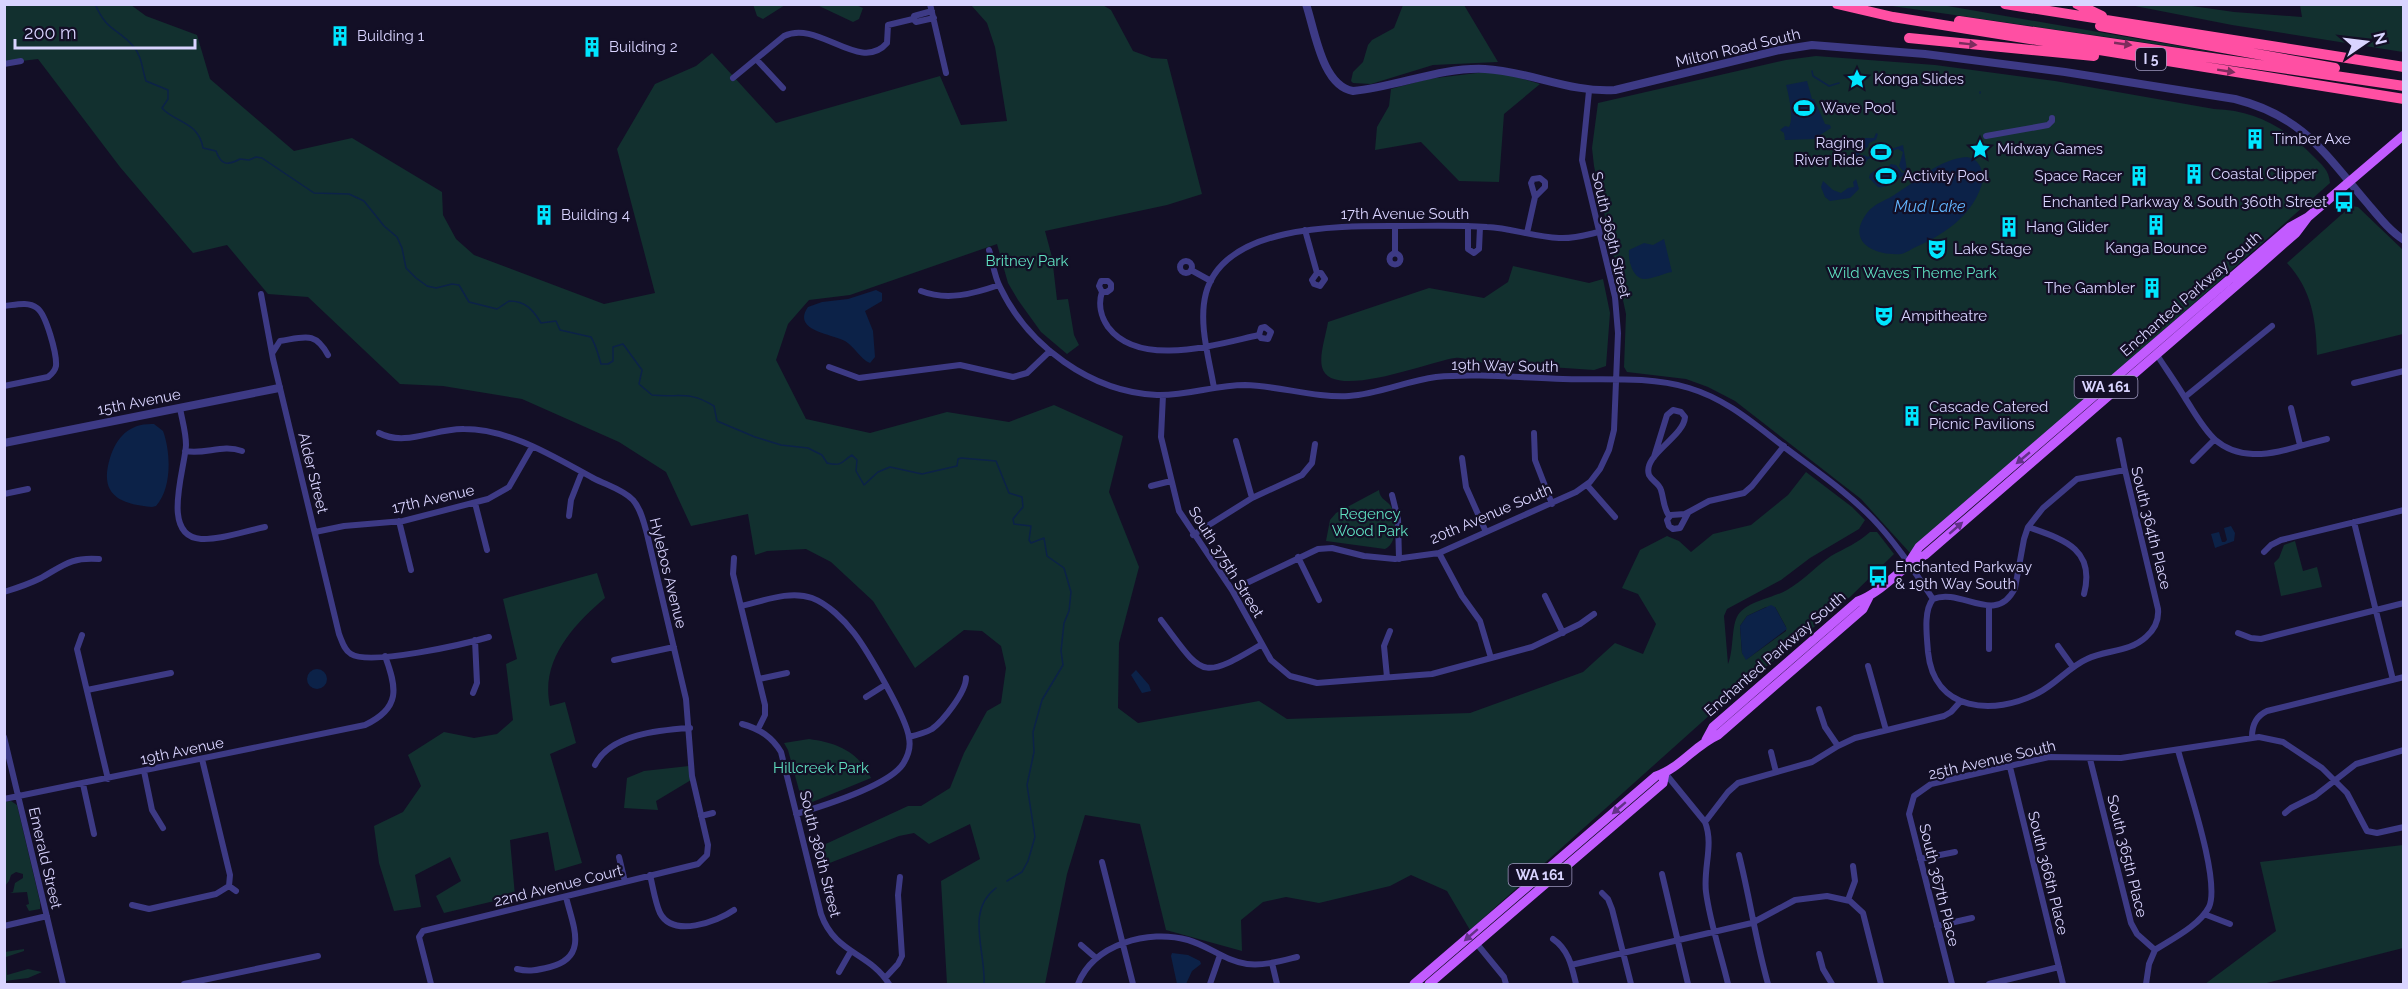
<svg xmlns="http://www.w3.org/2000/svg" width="2408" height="989" viewBox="0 0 2408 989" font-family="Raleway,sans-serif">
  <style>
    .green { fill: #12302f; fill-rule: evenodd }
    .water { fill: #0c2248 }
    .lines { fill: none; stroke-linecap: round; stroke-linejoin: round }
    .stream { stroke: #0c2248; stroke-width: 1.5 }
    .minor { stroke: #3d3a85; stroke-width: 6 }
    .tertiary { stroke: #3d3a85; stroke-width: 8 }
    .primary { stroke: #c25bff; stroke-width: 9 }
    .motorway { stroke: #ff4fa3; stroke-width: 10 }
    .oneway { fill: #7d2c5e }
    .oneway2 { fill: #623188 }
    .labels { text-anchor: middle; stroke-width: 4.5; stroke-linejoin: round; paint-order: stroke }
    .shield { fill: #130f26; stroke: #9e99be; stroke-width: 1.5 }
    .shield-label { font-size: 14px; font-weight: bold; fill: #d9d4ff }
    .poi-label { font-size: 15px; fill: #d9d4ff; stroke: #130f26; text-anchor: start }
    .street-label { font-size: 15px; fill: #d9d4ff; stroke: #130f26 }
    .park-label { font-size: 15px; fill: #5fe0c0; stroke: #130f26 }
    .water-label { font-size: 16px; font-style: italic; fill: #62b6ff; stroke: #130f26 }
  </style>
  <rect width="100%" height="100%" fill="#130f26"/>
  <path class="green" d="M753,4L785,5L763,19L757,16Z
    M1101,4L1111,10L1133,51L1152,58L1167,59L1202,194L1167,205L1045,231L1052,257L1057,300L1068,299L1074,335L1079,345L1067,354L1041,332L1018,300L1008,283L997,244L850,295L809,300L788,324L776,360L806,419L870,433L947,412L1009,422L1054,405L1123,436L1109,492L1139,567L1119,643L1118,708L1138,723L1259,701L1287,719L1470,713L1583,672L1615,643L1643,654L1656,624L1638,594L1622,588L1640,550L1667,536L1679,541L1691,552L1713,534L1751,525L1788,495L1806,472L1852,507L1865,520L1859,529L1810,558L1781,580L1727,609L1724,616L1728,664C1734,650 1731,626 1738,615C1748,601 1773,598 1787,590C1803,581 1816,566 1831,556C1845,548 1858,543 1870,532H1877L1894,554L1850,597L1731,696L1470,930L1447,891L1411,875L1390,886L1319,903L1286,897L1263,902L1241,920L1242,951L1166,930L1140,824L1085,815L1067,874L1045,984H947L941,881L980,859L970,824L929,844L914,833L899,836L822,866L817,848L908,806H921L950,788L964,753L987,711L1001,703L1006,668L1001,646L982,631L964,630L915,668L873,601L831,562L806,549L767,551L755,555L748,514L691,526L666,472L619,442L522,399L443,386L400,384L308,297L268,294L227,245L193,253L120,167L38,59L5,63L4,5H131L146,16L197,35L210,79L294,151L352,138L442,192L443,215L456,239L474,255L604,304L655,293L617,149L655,84L696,66L712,53L776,123L940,76L961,125L1007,121L995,47L987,23L971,5ZM1766,607H1775L1786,627V631L1747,659L1742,653L1740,626L1747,616Z
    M817,5H856L863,8L859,19L853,22Z
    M1403,5H1464L1498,62L1433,65L1371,84L1353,83L1351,81L1353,72L1363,62L1368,45L1372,40L1394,28Z
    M1885,5H1942L2225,54Z
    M2328,5H2403V52L2232,25L2130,5H2185L2234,12L2302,17L2300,5Z
    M1816,56L1935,65L2055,81L2214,109C2254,110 2285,127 2313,156C2322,165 2329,170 2330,183L1911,554L1861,499L1735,401L1708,387L1686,379L1627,372L1624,367L1626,314L1594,166L1592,148L1598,103L1786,60Z
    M1485,72L1506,74L1540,84L1504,114L1499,182L1459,181L1421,142L1375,150L1377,127L1389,106L1391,89L1428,79Z
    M2351,206L2358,207L2403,250V334L2317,355C2316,320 2312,290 2287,263Z
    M1513,266L1589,283L1603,279L1610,313L1606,366L1594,370L1477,362C1470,360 1462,357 1455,358C1431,361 1330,402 1322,367C1319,355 1326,335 1328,322L1429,288L1484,298L1508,282Z
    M1379,490C1380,499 1385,499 1390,505C1398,516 1398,543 1385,549L1326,541L1330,520L1336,513Z
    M2295,541L2303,571L2317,567L2322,587L2281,596L2274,563L2279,558L2284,545Z
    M597,573L605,598C573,625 540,661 550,706L565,702L576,743L550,754L582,863L555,871L548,832L510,840L515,896L444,913L436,896L461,881L450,857L415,875L421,907L394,911L379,863L374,826L403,812L421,786L408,755L444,732L474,738L497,734L513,720L506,664L517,659L503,599Z
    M809,739C837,743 858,751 871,778L810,803L802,801L788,750L784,743Z
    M689,766L691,780L656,801L658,810L624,808L627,778L644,771Z
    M11,801L17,805L40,902V909L29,911L26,905L29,904L27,892L10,893L13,892L15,883L23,878V874L16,872L11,875L9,881L5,886V802Z
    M2403,845V948L2263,984H2205L2276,931L2260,862Z
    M24,949V951L6,957L7,975L28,969L42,972L28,978L5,981V952Z"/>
  <path class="water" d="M1807,81L1812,99H1814L1825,124L1830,125L1831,128L1814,139L1785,140L1784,133L1780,130L1785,126L1789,127C1794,118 1789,96 1786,85Z
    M1876,133L1878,134L1876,140L1869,143L1868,147L1859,152L1860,158L1864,155L1868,157L1875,151L1878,153L1884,147L1891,149L1903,145L1907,170L1903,171L1899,166L1903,152L1898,149L1868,159L1865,163L1854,160L1852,155L1863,146L1865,138H1874Z
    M1966,157C1978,158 1983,168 1983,180C1975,213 1947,233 1918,246C1912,248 1907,253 1901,254C1875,256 1845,242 1867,213C1874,203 1888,200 1897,193C1920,179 1938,160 1966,157Z
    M1891,164L1896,165L1902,173L1906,172L1907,174C1897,177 1889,189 1878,187L1869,178L1870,174L1880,167L1885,169Z
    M1856,179L1859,189L1850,198L1830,201L1825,197L1821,187L1823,181L1833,190L1841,193L1848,188L1854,187L1853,182Z
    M1664,239L1672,272C1664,273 1651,280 1643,279C1632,277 1628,259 1629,250L1644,243L1653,245Z
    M876,290L882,293V301L865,311L873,331L875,357L870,363C860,359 855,347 845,341C833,334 791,331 808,307L822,302L848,299Z
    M154,424L163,431C171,452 172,489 156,506L152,507C118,504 99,494 110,458C117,436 130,423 154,424Z
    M2231,526L2235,533L2234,541L2215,548L2211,534L2219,532L2222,542H2225L2227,540L2224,528Z
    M1771,605L1775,607L1787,629L1746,660L1742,653L1740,626L1747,616Z
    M307 679a10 10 0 1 1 20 0a10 10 0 1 1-20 0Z
    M1136,670L1149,685L1151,691L1142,693L1131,675Z
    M1172,953L1188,955L1200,961L1201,964L1192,971L1186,984H1177L1171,956Z"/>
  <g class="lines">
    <path class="stream" d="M95,4C107,32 118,28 133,46C142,56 142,69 146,81L168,90V99L162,108L165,111C181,124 199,124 203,148L216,151C221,165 227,166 240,159L249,160L256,157L262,158L314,193L349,194L364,201L384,226L397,237L402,248L406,268L416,278L427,286L436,288L452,284L459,285L469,302L497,309L509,301C526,301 533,310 541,323L556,321L560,330L591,337C596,345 598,354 601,364H608L613,361V347L623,344L642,370L639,384L652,395C679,398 688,390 714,406L717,421L755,437L781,445L808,448L822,455L827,463C843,467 842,461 852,455L857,460L856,471L864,485L878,472L890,467L922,474L957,466L958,459L961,458L996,461L1009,493L1022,497L1023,507L1013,519L1014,524L1031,526L1029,540L1031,543L1044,538L1047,556L1064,568L1071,592L1069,611L1064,623L1061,651L1063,665L1042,700L1033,732L1034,752L1027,785L1035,837L1028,861L1022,872L1007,881
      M1812,71L1813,76L1829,86L1839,83
      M1868,78V77
      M1980,92V93
      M984,984C986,951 965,911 996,888"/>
    <path class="minor" d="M930,4L946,73
      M913,19L916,22L934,18
      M756,59L783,88
      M4,64L21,61
      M733,78L784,36C818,19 860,74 887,43L888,25L913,19L914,16L932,11
      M1986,136L2048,125L2052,121V118
      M1468,226V249L1474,253L1479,249L1480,227
      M1305,230L1317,273H1321L1325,279L1320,286L1314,284L1312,280L1317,273
      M1527,233L1535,197L1545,187V182L1540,178L1533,179L1531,183L1535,197
      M989,250C993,262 994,276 1000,287C1028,346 1091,392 1157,395C1187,396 1215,385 1245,385C1280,386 1315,398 1349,396C1379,394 1406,381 1436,377C1477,373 1521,378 1563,379C1604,380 1649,376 1689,388C1726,399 1753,423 1783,446C1813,469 1846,491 1873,519C1896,543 1914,571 1933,599
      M1395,253V226
      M1389.5 259a5.5 5.5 0 1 1 11 0a5.5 5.5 0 1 1-11 0Z
      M1180 267a6 6 0 1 1 12 0a6 6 0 1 1-12 0Z
      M1191,270L1211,281
      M921,291C947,301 973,294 999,285
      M1102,292H1107L1111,289V284L1108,281H1101L1099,286L1102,292C1098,304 1101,317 1108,327C1140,369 1217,344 1259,335L1261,328L1265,327L1271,332L1268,339L1261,338L1259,335
      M261,294L273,359L339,634C342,641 344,650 351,654C370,666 465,644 489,637
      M4,306C15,305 28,301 37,308C46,314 57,354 56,366C55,371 52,374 48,377L4,386
      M273,352L280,341C305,337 315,331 328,355
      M2157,355C2166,369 2176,383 2185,398C2204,427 2214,452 2253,454C2277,455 2304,444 2327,439
      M829,367L859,378L960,365L1013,377L1027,373L1050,351
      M2354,383L2404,371
      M1214,388C1209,358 1198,323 1206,293C1225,223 1344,226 1400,226C1429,226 1458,225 1487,227C1511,228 1534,237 1559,238C1573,239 1586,235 1599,232
      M1163,395L1161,437L1179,511L1232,590L1271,660L1290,676L1317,683L1432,674L1532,647L1580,624L1594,614
      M2185,397L2272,326
      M180,408C182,420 186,432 186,445C185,469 160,536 201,539C221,540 245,531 265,527
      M2291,408L2300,445
      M379,433C405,447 436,428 464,429C510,429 554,457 593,478C606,485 622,489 633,500C641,509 644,523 647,534L686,699L692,776L708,845L707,855L698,864L423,931L419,937L431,984
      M1534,433L1535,460L1552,504
      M1236,441L1252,498
      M185,451C205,455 222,444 242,451
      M1654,457L1667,415L1673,410L1681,412L1685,417C1684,437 1642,455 1649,475C1652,481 1659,483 1661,490C1664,499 1663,507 1669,516
      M1462,458L1466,487L1486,532
      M2193,461L2214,440
      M1587,485L1615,517
      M1151,486L1171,481
      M4,494L28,489
      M1392,495L1398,519L1399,559
      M475,503L487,550
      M1688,513L1680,528L1673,529L1669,526L1667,520L1671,515L1685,514L1709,501L1744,493L1752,486L1784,446
      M569,516L571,500L582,472
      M399,521L411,570
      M2354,522L2393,680
      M2028,527C2062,539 2096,548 2084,594
      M315,532L344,526L403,521L488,499L509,487L532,447
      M1193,535L1252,498L1302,475L1312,463L1315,444
      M2264,552L2271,545L2281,540L2404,510
      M1439,553L1462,596L1480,621L1491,658
      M1298,557L1319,600
      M734,558L733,574L765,705V715L758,729
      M1232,590L1318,549L1332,548L1364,556L1395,559L1439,553L1576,492L1590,482L1600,469L1609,450L1614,430L1618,333L1615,297L1582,160L1589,91
      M4,592C17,588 29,584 41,578C64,565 71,557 99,559
      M1545,596L1563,633
      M1933,599C1923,611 1927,637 1928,652C1934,712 1994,716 2038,693C2056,684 2069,667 2087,659C2106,650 2130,652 2146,637C2154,630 2159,620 2158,609L2125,470L2119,440
      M1933,599C1961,587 1996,627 2015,588L2024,539L2028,527L2043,508L2077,479L2125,470
      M741,606C763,601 790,590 812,598C828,604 844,620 854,633C867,650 907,718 909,738C911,747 908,756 903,764C888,786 823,806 796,814
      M1989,607V649
      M1161,620C1203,675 1199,682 1262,644
      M2238,633L2251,638L2261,639L2404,603
      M82,635L77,649L108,779
      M2058,646L2073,667
      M614,660L674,647
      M1868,666L1886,730
      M1387,677L1384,646L1390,631
      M759,679L787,673
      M87,690L171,673
      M473,693L477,683L475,640
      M866,697L885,685
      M1819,709L1825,727L1838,746
      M742,724C760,729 772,737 781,752L821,914C835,954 869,952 889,984
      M4,737L63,984
      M909,737C917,735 925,733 932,729C943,721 966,692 966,678
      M2252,737C2252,725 2256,716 2267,711L2404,677
      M1771,752L1776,772
      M202,759L230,875L229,886L236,891
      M2090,759L2131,923L2137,934L2155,950L2149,964L2146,984
      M595,765C610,734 660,730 690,728
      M2010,767L2063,984
      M144,771L152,810L163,828
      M1665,773L1705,822C1714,845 1703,868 1706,892C1710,923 1721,954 1728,984
      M83,784L94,834
      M4,799L365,725C401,708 397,688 385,656
      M2285,813L2291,808L2315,796L2356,764L2404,750
      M701,816L713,813
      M1705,822L1728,792L1738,783L1812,762L1838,746L1855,738L1944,716L1951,712L1960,702
      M1739,855C1750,899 1756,942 1768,984
      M619,857L625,882
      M1920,859L1955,852
      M1102,862L1133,984
      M1662,874L1688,984
      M650,875C653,887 655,902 660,913C673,938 717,922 734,910
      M1602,893L1608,899L1612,909L1631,984
      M1848,900L1855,881L1853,866
      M132,905L149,909L216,894L229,886
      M2204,914L2230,924
      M4,926L47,916
      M1937,926L1972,918
      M1553,939C1569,950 1572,967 1576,984
      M1477,944L1504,977L1506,984
      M1081,945L1096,958
      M2155,950C2172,939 2199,926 2209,907C2221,881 2186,781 2178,750
      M1819,954L1823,969L1832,984
      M1272,963L1277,984
      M1571,965L1752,923L1795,900L1827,896L1850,901L1863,913L1881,984
      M517,969C529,972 538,970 550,967C589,957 573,926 566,897
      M839,972L851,951
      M885,978L898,964L902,956L898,895L900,877
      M184,984L318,956
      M1078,984C1094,944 1148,929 1188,940C1209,946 1225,961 1247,964C1264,966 1281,961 1297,957
      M1210,984L1220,955
      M1952,984L1909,814L1914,796L1931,784L2049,757L2121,758L2259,737L2283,742L2322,768L2347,793L2367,831L2377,833L2404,827
      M1989,984L2059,967"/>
    <path class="tertiary" d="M1306,4C1315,31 1322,86 1353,91C1398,87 1439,67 1485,69C1529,71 1570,93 1615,90L1780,50L1812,45L1925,54L2065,72L2235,99C2303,116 2325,154 2368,204C2379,217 2390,231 2404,240
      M4,443L279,388"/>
    <path class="primary" d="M1910,561L1919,547L2290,227L2308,217L2404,135
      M1706,740L1713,727L1858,601C1883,592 1900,567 1925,555L2254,270L2296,233L2308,217
      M1414,984L1656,776C1679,769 1695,745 1718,735L1863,609L1869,597
      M1429,984L1663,783L1665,773"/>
    <path class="motorway" d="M1837,4L1893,17L2404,99
      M2005,4L2404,67
      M2077,4L2102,16
      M1959,21L2404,86
      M2100,26L2335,68
      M1909,38L2094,56"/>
  </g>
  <defs><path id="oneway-solid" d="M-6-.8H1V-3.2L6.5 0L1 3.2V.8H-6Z" transform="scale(1.5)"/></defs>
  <g class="oneway">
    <use href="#oneway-solid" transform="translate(1968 44) rotate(6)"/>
    <use href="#oneway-solid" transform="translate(2123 44) rotate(8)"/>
    <use href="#oneway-solid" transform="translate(2226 71) rotate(9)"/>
  </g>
  <g class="oneway2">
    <use href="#oneway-solid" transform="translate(2023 458) rotate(140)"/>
    <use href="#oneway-solid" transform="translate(1956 528) rotate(-41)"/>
    <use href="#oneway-solid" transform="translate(1619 808) rotate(139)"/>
    <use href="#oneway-solid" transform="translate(1471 935) rotate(139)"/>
  </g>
  <defs>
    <g id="building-bare" transform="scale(1.62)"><path d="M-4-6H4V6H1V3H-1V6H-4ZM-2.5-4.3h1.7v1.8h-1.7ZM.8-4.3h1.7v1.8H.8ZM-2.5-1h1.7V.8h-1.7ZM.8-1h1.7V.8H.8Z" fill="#00e5ff" stroke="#130f26" stroke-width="2.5" paint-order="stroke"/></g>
    <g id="sight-bare" transform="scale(1.62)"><path d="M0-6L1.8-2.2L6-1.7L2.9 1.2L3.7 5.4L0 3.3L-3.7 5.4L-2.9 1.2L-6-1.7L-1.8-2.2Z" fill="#00e5ff" stroke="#130f26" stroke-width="2.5" paint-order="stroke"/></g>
    <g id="stadium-bare" transform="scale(1.62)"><path d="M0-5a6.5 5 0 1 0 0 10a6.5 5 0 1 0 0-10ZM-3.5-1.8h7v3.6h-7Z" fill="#00e5ff" stroke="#130f26" stroke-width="2.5" paint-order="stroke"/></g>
    <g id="bus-bare" transform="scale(1.62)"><path d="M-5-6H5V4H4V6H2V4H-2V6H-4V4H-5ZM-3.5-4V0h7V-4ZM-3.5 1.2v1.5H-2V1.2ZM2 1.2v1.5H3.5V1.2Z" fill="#00e5ff" stroke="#130f26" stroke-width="2.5" paint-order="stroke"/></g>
    <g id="theatre-bare" transform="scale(1.62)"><path d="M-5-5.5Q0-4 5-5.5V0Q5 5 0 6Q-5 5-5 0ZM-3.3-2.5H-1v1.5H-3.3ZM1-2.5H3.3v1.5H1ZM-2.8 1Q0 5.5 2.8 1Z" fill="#00e5ff" stroke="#130f26" stroke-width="2.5" paint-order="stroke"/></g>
  </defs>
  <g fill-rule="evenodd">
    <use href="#building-bare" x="340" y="36"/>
    <use href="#building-bare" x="592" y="47"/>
    <use href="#sight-bare" x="1857" y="79"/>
    <use href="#stadium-bare" x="1804" y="108"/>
    <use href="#building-bare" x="2255" y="139"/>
    <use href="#sight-bare" x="1980" y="149"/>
    <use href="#stadium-bare" x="1881" y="152"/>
    <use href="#building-bare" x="2194" y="174"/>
    <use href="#stadium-bare" x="1886" y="176"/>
    <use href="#building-bare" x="2139" y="176"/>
    <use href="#bus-bare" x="2344" y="202"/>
    <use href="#building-bare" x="544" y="215"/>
    <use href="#building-bare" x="2156" y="225"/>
    <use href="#building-bare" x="2009" y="227"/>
    <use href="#theatre-bare" x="1937" y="249"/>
    <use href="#building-bare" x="2152" y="288"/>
    <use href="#theatre-bare" x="1884" y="316"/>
    <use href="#building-bare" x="1912" y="416"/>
    <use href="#bus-bare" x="1878" y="576"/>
  </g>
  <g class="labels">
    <g class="shield">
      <rect x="2136" y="48" width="30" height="22" rx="4.5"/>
      <rect x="2074.5" y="376" width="63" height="22" rx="4.5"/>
      <rect x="1508.5" y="864" width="63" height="22" rx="4.5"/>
    </g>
    <g class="shield-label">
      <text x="2151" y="64">I 5</text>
      <text x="2106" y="392">WA 161</text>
      <text x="1540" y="880">WA 161</text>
    </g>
    <g class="poi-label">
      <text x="357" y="41">Building 1</text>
      <text x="609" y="52">Building 2</text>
      <text x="1874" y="84">Konga Slides</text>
      <text x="1821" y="113">Wave Pool</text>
      <text x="2272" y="144">Timber Axe</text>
      <text x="1864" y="148" text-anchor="end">Raging<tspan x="1864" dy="17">River Ride</tspan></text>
      <text x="1997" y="154">Midway Games</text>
      <text x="2211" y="179">Coastal Clipper</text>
      <text x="1903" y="181">Activity Pool</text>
      <text x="2122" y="181" text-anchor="end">Space Racer</text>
      <text x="2327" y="207" text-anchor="end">Enchanted Parkway &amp; South 360th Street</text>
      <text x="561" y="220">Building 4</text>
      <text x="2026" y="232">Hang Glider</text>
      <text x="2156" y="253" text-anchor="middle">Kanga Bounce</text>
      <text x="1954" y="254">Lake Stage</text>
      <text x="2135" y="293" text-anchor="end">The Gambler</text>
      <text x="1901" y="321">Ampitheatre</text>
      <text x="1929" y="412">Cascade Catered<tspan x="1929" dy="17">Picnic Pavilions</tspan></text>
      <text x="1895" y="572">Enchanted Parkway<tspan x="1895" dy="17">&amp; 19th Way South</tspan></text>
    </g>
    <g class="street-label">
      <text transform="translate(1738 48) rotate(-13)" y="5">Milton Road South</text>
      <text x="1405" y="219">17th Avenue South</text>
      <text transform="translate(1611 235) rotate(77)" y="5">South 369th Street</text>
      <text transform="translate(2191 294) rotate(-41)" y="5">Enchanted Parkway South</text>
      <text transform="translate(1505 366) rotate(1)" y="5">19th Way South</text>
      <text transform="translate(139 402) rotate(-11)" y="5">15th Avenue</text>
      <text transform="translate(313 473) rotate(76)" y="5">Alder Street</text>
      <text transform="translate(433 499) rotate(-13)" y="5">17th Avenue</text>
      <text transform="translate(1491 514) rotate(-23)" y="5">20th Avenue South</text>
      <text transform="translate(2151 528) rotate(76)" y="5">South 364th Place</text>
      <text transform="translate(1226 562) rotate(58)" y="5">South 375th Street</text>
      <text transform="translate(668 573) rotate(76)" y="5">Hylebos Avenue</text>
      <text transform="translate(1775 654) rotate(-41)" y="5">Enchanted Parkway South</text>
      <text transform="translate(182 751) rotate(-12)" y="5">19th Avenue</text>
      <text transform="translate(1992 760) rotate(-13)" y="5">25th Avenue South</text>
      <text transform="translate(820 854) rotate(76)" y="5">South 380th Street</text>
      <text transform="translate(2127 856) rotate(76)" y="5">South 365th Place</text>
      <text transform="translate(45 858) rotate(77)" y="5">Emerald Street</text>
      <text transform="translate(2048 873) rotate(76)" y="5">South 366th Place</text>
      <text transform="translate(1939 885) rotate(76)" y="5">South 367th Place</text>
      <text transform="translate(558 886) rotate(-14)" y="5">22nd Avenue Court</text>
    </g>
    <g class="park-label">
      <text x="1027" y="266">Britney Park</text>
      <text x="1912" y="278">Wild Waves Theme Park</text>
      <text x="1370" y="519">Regency<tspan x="1370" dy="17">Wood Park</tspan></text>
      <text x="821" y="773">Hillcreek Park</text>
    </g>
    <g class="water-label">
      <text x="1930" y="212">Mud Lake</text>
    </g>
  </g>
  <rect width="2408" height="989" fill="none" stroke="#d9d4ff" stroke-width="12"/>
  <g transform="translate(2366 42) rotate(76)" stroke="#130f26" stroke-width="4.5" paint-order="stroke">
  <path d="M0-4.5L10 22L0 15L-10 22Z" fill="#d9d4ff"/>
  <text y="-9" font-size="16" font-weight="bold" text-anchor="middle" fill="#d9d4ff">N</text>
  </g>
  <path d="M15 39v9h180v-9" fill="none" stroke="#d9d4ff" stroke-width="3"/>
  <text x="24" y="39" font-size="18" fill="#d9d4ff" stroke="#130f26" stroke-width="4.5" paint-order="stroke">200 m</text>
</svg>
